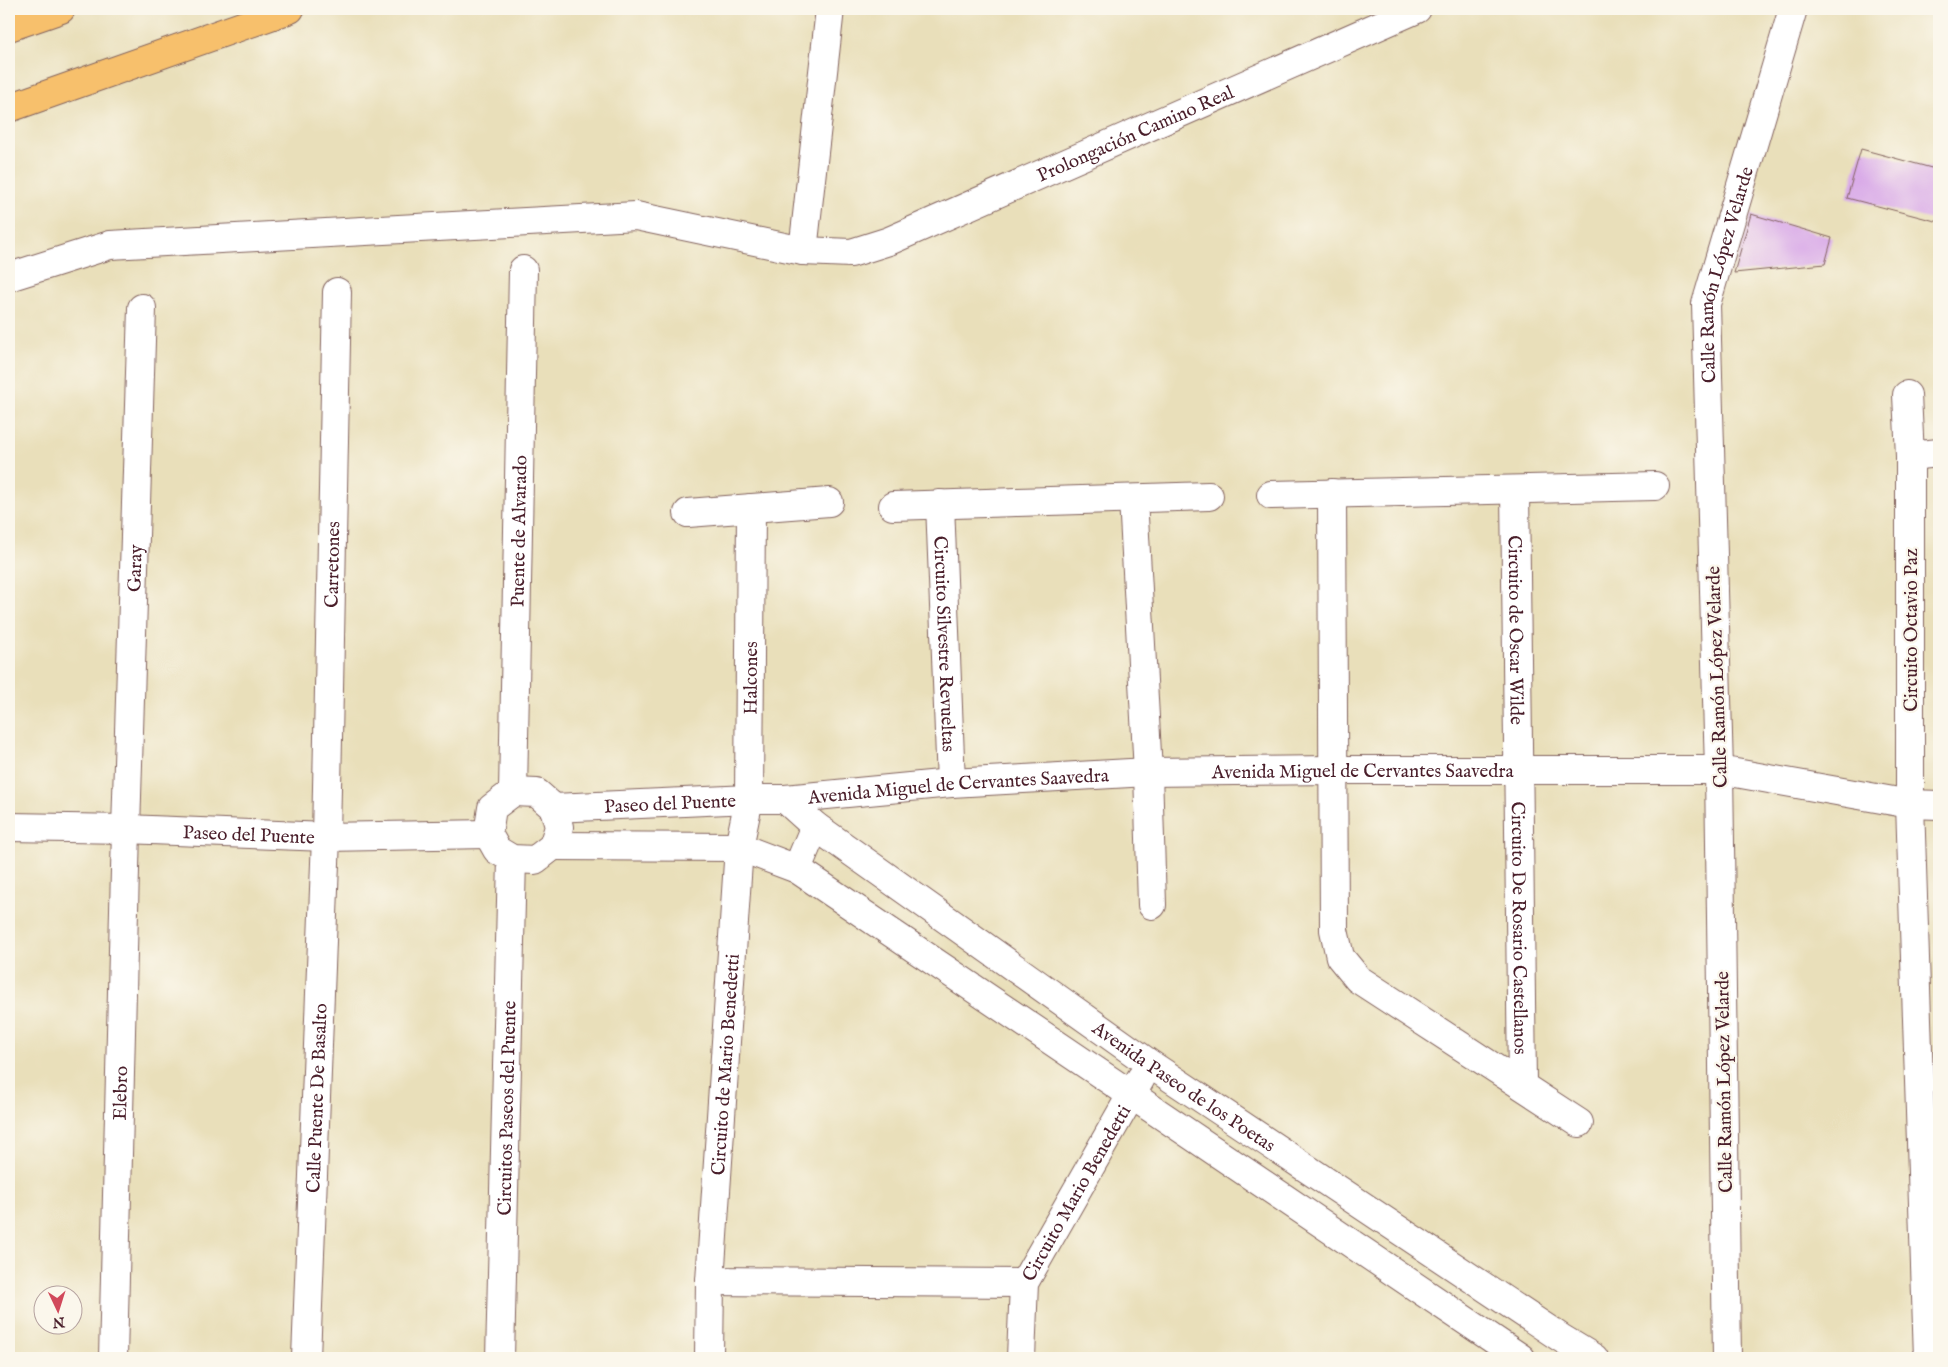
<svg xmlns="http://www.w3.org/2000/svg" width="1948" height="1367" viewBox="0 0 1948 1367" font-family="'IM FELL English',serif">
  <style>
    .building { fill: #d8a8e8 }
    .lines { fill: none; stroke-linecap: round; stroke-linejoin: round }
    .minor-casing { stroke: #82625d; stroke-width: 30 }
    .highway-casing { stroke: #82625d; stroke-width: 30 }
    .minor { stroke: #fff; stroke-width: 28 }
    .highway { stroke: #f7c06c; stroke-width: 28 }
    .labels { text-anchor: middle; stroke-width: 4.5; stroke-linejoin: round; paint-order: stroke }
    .street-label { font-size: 19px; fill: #4a1f2b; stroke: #fbf7ec }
  </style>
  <rect width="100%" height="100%" fill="#fbf7ec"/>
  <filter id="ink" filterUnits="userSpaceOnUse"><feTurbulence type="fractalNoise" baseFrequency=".02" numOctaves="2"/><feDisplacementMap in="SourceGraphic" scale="10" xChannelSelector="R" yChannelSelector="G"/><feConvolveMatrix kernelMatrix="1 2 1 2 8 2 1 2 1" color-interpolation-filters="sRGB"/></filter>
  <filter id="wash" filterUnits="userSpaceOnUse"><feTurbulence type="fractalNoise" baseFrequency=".0096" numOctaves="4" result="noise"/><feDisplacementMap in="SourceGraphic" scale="20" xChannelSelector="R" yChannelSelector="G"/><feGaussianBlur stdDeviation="1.12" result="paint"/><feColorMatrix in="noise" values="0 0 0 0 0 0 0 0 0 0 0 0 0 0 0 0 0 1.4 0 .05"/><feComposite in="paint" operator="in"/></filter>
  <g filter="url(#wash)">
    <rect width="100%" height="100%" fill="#e9dfba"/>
    <g id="blocks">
      <path class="building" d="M1861,149L1939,170V222L1847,198Z
        M1751,214L1832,238L1825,264L1734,273Z"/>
    </g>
  </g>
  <g filter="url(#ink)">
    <use href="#blocks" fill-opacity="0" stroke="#82625d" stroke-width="1"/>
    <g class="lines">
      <g class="minor-casing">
        <g id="minor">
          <path d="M803,251L830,9"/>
          <path id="s1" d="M9,277L110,245L636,216L803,251L851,253L889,241L1417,9"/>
          <path d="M1907,395L1910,456V804L1928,1358"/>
          <path d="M1910,456L1939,453"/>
          <path id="s2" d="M1515,490L1522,1084"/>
          <path d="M1332,493L1334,930L1340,957L1358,979L1579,1123"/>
          <path d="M1271,495L1655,486"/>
          <path d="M1133,499L1148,772L1152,905"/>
          <path id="s3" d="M940,504L951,783"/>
          <path d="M893,506L1209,496"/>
          <path d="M688,513L829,502"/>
          <path id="s4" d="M513,792L523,270"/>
          <path d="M513,792L537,793L554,808L559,827L553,846L535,860L512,859L497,850L488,834L492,808Z"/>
          <path id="s5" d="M785,799L815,826L1150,1064L1561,1338L1594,1358"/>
          <path id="s6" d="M554,808L749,799H785L951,783L1148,772L1333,770H1719L1910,804L1939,805"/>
          <path id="s7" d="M9,827L126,829L326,837L488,834"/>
          <path d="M553,846L739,847L797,869L1521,1358"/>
          <path d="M797,869L815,826"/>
          <path d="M710,1281L1024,1283"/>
          <path id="s8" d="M709,1355L710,1281L739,847L749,799L751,508"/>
          <path id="s9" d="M113,1358L126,829L142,308"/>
          <path id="s10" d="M306,1358L326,837L337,292"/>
          <path id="s11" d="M500,1358L512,859"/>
          <path id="s12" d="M1021,1358L1024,1283L1141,1078"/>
          <path id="s13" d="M1727,1358L1719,770L1706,304L1793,9"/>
        </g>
      </g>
      <g class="highway-casing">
        <path id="highway" d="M9,27L61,9
          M9,108L290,9"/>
      </g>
      <use href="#minor" class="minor"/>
      <use href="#highway" class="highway"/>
    </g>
  </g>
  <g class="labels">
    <g class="street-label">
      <text dy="7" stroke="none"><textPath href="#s1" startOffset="1160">Prolongación Camino Real</textPath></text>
      <text dy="7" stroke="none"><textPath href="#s13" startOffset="1086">Calle Ramón López Velarde</textPath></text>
      <text dy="7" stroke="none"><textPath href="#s4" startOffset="261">Puente de Alvarado</textPath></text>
      <text dy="7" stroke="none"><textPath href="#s10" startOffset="794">Carretones</textPath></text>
      <text dy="7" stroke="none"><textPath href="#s9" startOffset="790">Garay</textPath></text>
      <text dy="7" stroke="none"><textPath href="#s2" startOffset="140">Circuito de Oscar Wilde</textPath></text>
      <text transform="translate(1910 630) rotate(-90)" y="7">Circuito Octavio Paz</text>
      <text dy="7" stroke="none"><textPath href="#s3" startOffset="140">Circuito Silvestre Revueltas</textPath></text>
      <text transform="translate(1716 677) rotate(-92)" y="7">Calle Ramón López Velarde</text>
      <text dy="7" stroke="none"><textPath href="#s8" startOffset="679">Halcones</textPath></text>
      <text dy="7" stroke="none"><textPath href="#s6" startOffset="810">Avenida Miguel de Cervantes Saavedra</textPath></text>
      <text dy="7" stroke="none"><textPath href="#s6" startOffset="405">Avenida Miguel de Cervantes Saavedra</textPath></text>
      <text dy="7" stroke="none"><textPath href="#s6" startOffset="116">Paseo del Puente</textPath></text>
      <text dy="7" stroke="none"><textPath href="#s7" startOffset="240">Paseo del Puente</textPath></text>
      <text dy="7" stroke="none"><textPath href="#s2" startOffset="438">Circuito De Rosario Castellanos</textPath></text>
      <text dy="7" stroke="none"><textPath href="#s8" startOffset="291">Circuito de Mario Benedetti</textPath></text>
      <text transform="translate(1723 1082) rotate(-91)" y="7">Calle Ramón López Velarde</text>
      <text dy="7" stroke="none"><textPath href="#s5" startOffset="492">Avenida Paseo de los Poetas</textPath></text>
      <text dy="7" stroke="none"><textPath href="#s9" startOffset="265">Elebro</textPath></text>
      <text dy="7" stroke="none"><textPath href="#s10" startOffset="260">Calle Puente De Basalto</textPath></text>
      <text dy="7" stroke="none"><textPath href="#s11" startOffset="250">Circuitos Paseos del Puente</textPath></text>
      <text dy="7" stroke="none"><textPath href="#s12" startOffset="179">Circuito Mario Benedetti</textPath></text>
    </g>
  </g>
  <rect width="1948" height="1367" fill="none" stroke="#fbf7ec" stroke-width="30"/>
  <g transform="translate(58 1310) rotate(176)"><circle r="24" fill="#fbf7ec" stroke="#b4a19f"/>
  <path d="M0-4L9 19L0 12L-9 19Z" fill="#d1495b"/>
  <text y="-8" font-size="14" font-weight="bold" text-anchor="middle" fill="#4a1f2b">N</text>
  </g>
</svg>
